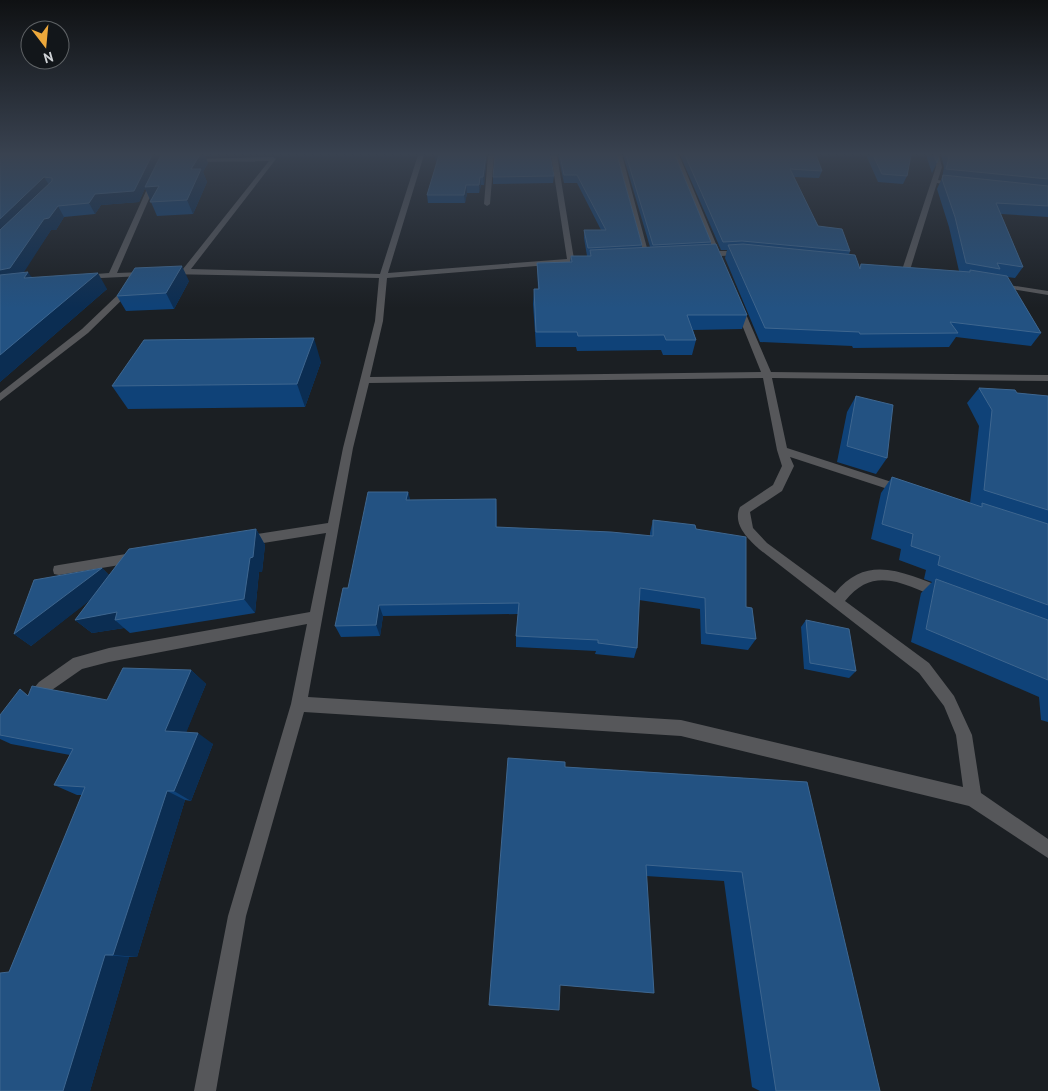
<svg xmlns="http://www.w3.org/2000/svg" width="1048" height="1091" viewBox="0 0 1048 1091" font-family="'PT Sans',sans-serif">
  <style>
    .lines { fill: none; stroke-linecap: round; stroke-linejoin: round }
    .minor { fill: #56575a; fill-rule: evenodd }
    .wall { fill: #0f4278 }
    .shaded-wall { fill: #0b2d52 }
    .building { fill: #235282; stroke: #3e668f }
  </style>
  <rect width="100%" height="100%" fill="#1b1f23"/>
  <g class="lines">
    <path class="minor" d="M165,155H171L162,169L117,273L143,272L147,274L143,276L80,279L79,277L83,275L109,273L156,169Z
      M418,155H424L388,273L567,259L551,155H557L574,259L586,258L590,260L586,262L387,278L383,321L370,377L761,372L734,305L738,302L742,305L771,372L1048,375V381L772,378L787,448L907,487L909,490L903,494L790,457L794,466L782,491L750,512L753,528L767,543L835,593C868,552 906,574 947,589L949,593L947,597L942,599C906,586 875,563 845,601L929,663L954,696L972,735L981,793L1048,839V858L969,806L681,736L304,712L246,916L216,1091H194L228,916L291,704L307,624L109,662L82,669L49,692L37,705L32,707L27,705L24,700L39,682L73,658L109,648L310,612L326,533L244,546L240,544L238,541L240,538L244,536L328,523L343,448L375,321L379,278L166,274V270L183,269L269,161L190,162L188,159L273,157L276,159L191,269L380,274ZM763,378L777,450L782,466L773,485L740,507C732,524 748,539 759,549L919,673L944,706L956,735L963,787L681,720L308,697L353,448L369,383Z
      M488,155H494L490,204L487,206L484,204Z
      M616,155H622L650,259L643,257Z
      M673,155H679L719,251H743L747,253L746,255L720,256L722,259L718,261L713,256H700V252H711Z
      M933,155H939L942,167L938,180L959,184L956,186L937,183L910,270L906,272L902,270L936,167Z
      M996,283L1048,291V295L999,287L995,285Z
      M127,286L134,288L88,333L0,401V393L82,329Z
      M138,552L142,553L144,557L142,561L138,562L59,575L54,574L53,570L54,566L59,565Z"/>
  </g>
  <path class="wall" d="M0,155H213L212,156H205L208,163L203,172L207,182L193,214L157,216L145,188L139,202L101,205L95,214L64,217L56,230H51L23,272L32,277L107,289L0,382Z
    M435,155H487L484,185H481L479,193H467L465,203H428L427,195L437,162H436Z
    M558,155H617L642,245V247H650L623,155H675L711,242V244L747,315L742,329L693,330L696,340L692,355H663L661,350L577,351L576,347H536L533,304L534,289H538L537,263L570,262L571,256H587L584,238V230H601L577,183H564Z
    M680,155H816L822,171L819,178L794,177L818,226L850,251L849,255L860,268L861,264L959,271L949,227L937,189L942,178L944,167L941,155H1048V217L1001,214L1023,267L1015,278L1007,277L1041,333L1031,346L956,337L949,347L853,348L852,346L760,342L725,258L727,250H721Z
    M866,155H911L907,176L903,184L878,182Z
    M926,155H938L937,163L932,173Z
    M554,176L553,183L493,184V177Z
    M189,281L174,309L126,311L117,296Z
    M321,362L305,407L128,409L112,386Z
    M979,388L1017,393L1048,396V722L1041,720L1039,697L911,642L921,593L932,582L924,579L926,570L899,560L901,549L871,539L881,493L892,477L970,503L979,426L967,403Z
    M856,396L887,458L876,474L837,462L847,412Z
    M408,492L410,500L497,511V527L650,536V533L653,520L696,529L746,607L756,639L748,650L701,644L700,609L639,600L637,648L634,658L595,654L596,651L516,647V636L518,614L383,616L380,636L341,637L335,626L348,588Z
    M256,529L265,545L262,572H259L255,613L130,633L124,628L92,633L75,620L91,599L31,646L14,634L102,568L109,575Z
    M806,620L856,671L849,678L804,669L801,627Z
    M191,670L206,684L186,732L213,744L191,801L185,800L137,957H129L90,1091H0L9,972L82,795H77L54,785L70,755L11,744L0,739V715L29,694L107,700Z
    M565,767L807,782L880,1091H760L752,1087L724,881L646,876L654,993L560,985Z"/>
  <path class="shaded-wall" d="M152,155H163L159,186L151,201L145,188L139,202L101,205L95,214L89,203L95,194L150,158Z
    M200,155H205L208,163L203,172L207,182L193,214L187,200L191,169Z
    M435,155H440V162H436Z
    M486,155H487L484,185L483,177Z
    M44,177L51,188L0,238V219Z
    M480,177L481,185L479,193V185Z
    M466,185L467,193L465,203L464,195Z
    M58,206L64,217L56,230H51L19,280L0,284V270L44,219Z
    M182,266L189,281L174,309L166,293Z
    M28,272L38,287L24,278Z
    M98,273L107,289L0,382V355Z
    M314,338L321,362L305,407L297,384Z
    M408,492L411,504L406,500Z
    M496,499L497,511V540L496,527Z
    M256,529L265,545L262,572H259L255,613L244,599L250,558Z
    M102,568L115,581L31,646L14,634Z
    M379,605L383,616L380,636L376,625Z
    M117,612L115,620L124,628L92,633L75,620Z
    M191,670L206,684L182,743L165,731Z
    M198,733L213,744L191,801L174,791Z
    M167,791L185,800L137,957L113,955Z
    M105,955L129,957L90,1091H63Z"/>
  <path class="building" d="M0,155H152L134,191L95,194L89,203L58,206L49,218L44,219L10,268L0,270V230L52,181V178L44,177L0,219Z
    M161,155H200L191,169H201L187,200L150,202L159,186L145,187Z
    M439,155H486L483,177H480L479,185H466L464,195H427Z
    M495,155H550L554,176L493,177Z
    M560,155H617L642,245L588,248L584,230H606L577,175H564Z
    M626,155H675L711,242L653,245Z
    M685,155H816L822,171L790,169L818,226L842,229L850,251L742,241L723,242Z
    M873,155H911L907,176L882,174Z
    M934,155H938L939,157L937,163Z
    M948,155H1048V179L946,169L949,157Z
    M943,175L1048,186V206L996,203L1023,267L997,263L1000,269L966,263L955,217L942,179Z
    M716,244L747,315H687L696,340H666L664,335L578,336L577,332H536L534,289H539L537,263L572,262L571,256H591L590,250Z
    M743,244L855,255L860,269L861,264L970,272V270L1007,276L1041,333L950,322L958,333L860,334L859,332L765,328L728,245Z
    M182,266L166,293L117,296L135,268Z
    M28,272L24,278L98,273L0,355V275Z
    M314,338L297,384L112,386L144,340Z
    M979,388L1015,390L1017,393L1048,396V510L984,490L992,410Z
    M856,396L893,405L887,458L847,446Z
    M892,477L982,507V503L1048,524V605L938,565L940,556L911,546L913,534L882,524Z
    M368,492H408L406,500L496,499V527L611,532L653,536V520L695,525L696,529L746,537V607L752,608L756,639L706,633L705,598L640,588L637,648L598,643V640L516,636L519,603L379,605L376,625L335,626L343,588H348Z
    M256,529L253,557L250,558L244,599L115,620L117,612L75,620L129,549Z
    M102,568L14,634L34,580Z
    M936,579L1048,620V680L926,629Z
    M806,620L849,629L856,671L810,663Z
    M123,668L191,670L165,731L198,733L174,791H167L113,955H105L63,1091H0V973L9,972L85,787L54,785L73,749L0,735V715L20,689L28,696L32,686L107,700Z
    M508,758L565,762V767L807,782L880,1091H776L742,872L646,865L654,993L560,985L559,1010L489,1005Z"/>
  <linearGradient id="sky" x2="0" y2="1"><stop stop-color="#0f1113"/><stop offset="0.5" stop-color="#394250"/><stop offset="1" stop-color="#394250" stop-opacity="0"/></linearGradient>
  <rect width="1048" height="308" fill="url(#sky)"/>
  <g transform="translate(45 45) rotate(164)"><circle r="24" fill="#12161a" stroke="#5e6265"/>
  <path d="M0-4L9 19L0 12L-9 19Z" fill="#eda83b"/>
  <text y="-8" font-size="14" font-weight="bold" text-anchor="middle" fill="#d0d3d6">N</text>
  </g>
</svg>
